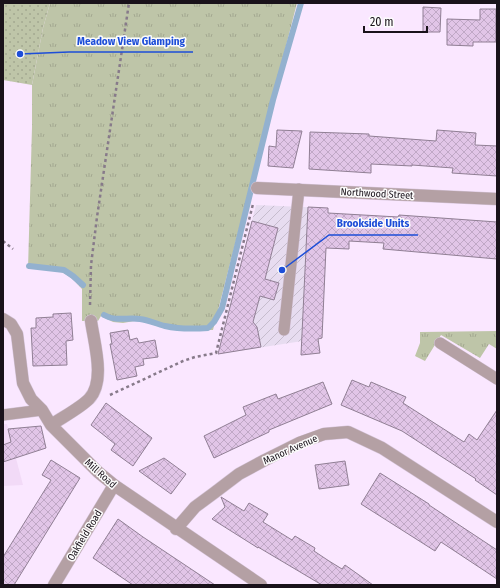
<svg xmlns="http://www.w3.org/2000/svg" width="500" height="588" viewBox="0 0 500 588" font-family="'Fira Sans Condensed',sans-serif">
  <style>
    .built { fill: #f2daf7 }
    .industrial { fill: url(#industrial-furrows) }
    .grass { fill: url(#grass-tufts) }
    .park { fill: url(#park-dots) }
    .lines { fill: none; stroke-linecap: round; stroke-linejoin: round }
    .stream { stroke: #93b1cf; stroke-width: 6 }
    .building { fill: url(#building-cross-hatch); stroke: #907f94 }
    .service-casing { stroke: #d6c5da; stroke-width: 12 }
    .minor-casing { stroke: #d6c5da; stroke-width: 13 }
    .path { stroke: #877a8a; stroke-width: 2.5; stroke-dasharray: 3 3; stroke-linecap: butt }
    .service { stroke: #b4a0a4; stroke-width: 11 }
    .minor { stroke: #b4a0a4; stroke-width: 12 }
    .labels { text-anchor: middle; stroke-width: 3; stroke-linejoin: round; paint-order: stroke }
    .street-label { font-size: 10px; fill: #19121a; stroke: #fcfcfc }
    .leader { fill: none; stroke: #1d4ed8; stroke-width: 1.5 }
    .callout-dot { fill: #1d4ed8; stroke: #fcfcfc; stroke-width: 1.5 }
    .callout-label { font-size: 11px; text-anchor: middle; font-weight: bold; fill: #1d4ed8; stroke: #fcfcfc; stroke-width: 3; stroke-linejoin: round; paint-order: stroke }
  </style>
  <defs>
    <pattern id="industrial-furrows" width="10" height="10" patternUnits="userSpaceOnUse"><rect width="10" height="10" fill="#e7dcf0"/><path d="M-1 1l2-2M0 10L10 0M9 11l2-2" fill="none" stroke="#c6bccd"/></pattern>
    <pattern id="grass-tufts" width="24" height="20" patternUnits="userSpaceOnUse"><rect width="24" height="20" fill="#bec5a8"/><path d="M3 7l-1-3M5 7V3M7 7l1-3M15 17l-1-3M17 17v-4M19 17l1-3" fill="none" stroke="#a3a890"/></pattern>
    <pattern id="park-dots" width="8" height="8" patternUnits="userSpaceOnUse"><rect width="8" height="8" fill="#bec5a8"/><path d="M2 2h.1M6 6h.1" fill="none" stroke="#a3a890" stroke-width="1.8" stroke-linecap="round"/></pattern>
    <pattern id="building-cross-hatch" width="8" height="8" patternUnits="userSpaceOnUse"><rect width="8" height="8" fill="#e1c5e7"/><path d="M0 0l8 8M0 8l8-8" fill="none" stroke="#c0a8c6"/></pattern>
  </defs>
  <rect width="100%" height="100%" fill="#fae7ff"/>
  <path class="built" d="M3,424H7L23,485L3,486Z"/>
  <path class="industrial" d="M256,205L328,208L322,338L218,354Z"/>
  <path class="grass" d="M50,3H297L213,330H195L165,327L140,320L123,323L113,322L101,316L98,321H82V289C63,267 56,270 28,269L32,127V85L43,28Z
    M497,331V349L489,344L480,358L441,335L425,361L415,356L420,343V332Z"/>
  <path class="park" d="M3,3H50L43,28L32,85L3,80Z"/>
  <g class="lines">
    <path class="stream" d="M29,266L64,270L73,276L83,285
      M104,315C116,322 127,317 140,319C149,320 156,324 165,326C178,329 194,329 208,328L214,322L222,308L273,100L301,3"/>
  </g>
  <path class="building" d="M423,7L441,8L440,32H423Z
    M480,9H496V42H473V46L447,45V19L480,20Z
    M277,130L302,131L293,168L268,166L269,146L276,147Z
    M437,130L476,133L475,145L497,146V176L452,173L453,168L412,165V166L371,164V173L309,169L310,132L369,134V136L436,141Z
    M308,207L328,208V213L398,217L399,215L497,222V259L383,249L384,243L349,241V249L326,248L322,338L318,339L320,353L301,355Z
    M252,221L278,228L265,279L279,283L274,300L260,296L253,322L257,327L261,347L218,354Z
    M71,313L73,340L66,341L67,365L33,366L31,328H36V318L53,317V314Z
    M128,330L130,340L137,338L139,343L155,340L158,357L143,359L144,365L135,367L137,376L117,380L110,344H112L110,333Z
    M352,380L369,387L371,382L406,397L403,403L464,442L469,434L477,440L497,410V495L475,480L476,479L402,431L341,405Z
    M323,382L332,404L269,430V432L214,458L204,436L246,415L243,407L276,394L278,399Z
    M106,403L152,438L133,466L111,450L115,444L91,425Z
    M41,426L46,448L3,462V445L11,442L8,429Z
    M164,458L186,474L171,494L139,471Z
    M51,460L80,478L14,585H3V557L51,480L42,475Z
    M345,461L349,485L319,489L315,465Z
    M380,473L429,504V505L497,550V579L441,542L435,551L361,504Z
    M221,497L244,511L249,503L268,514L263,522L292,540L295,536L315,548L314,551L329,561L342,569L345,565L373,585H322L258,547V548L212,519L225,507Z
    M118,519L143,537L215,585H133L93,558Z"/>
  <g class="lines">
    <g class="service-casing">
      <path id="service" d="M284,330L299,189
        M440,343L497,379
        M3,415L42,410"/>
    </g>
    <g class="minor-casing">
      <path id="minor" d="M257,188L497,199
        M3,319L11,324L17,334L23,383L31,399L42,410L51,425L98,472L114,485L261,585
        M51,425C63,417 80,408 89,399C106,381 94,343 91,321
        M176,529L195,507L214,493L239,474L265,460L299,443L324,434L348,432L382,448L497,522
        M54,585L114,485"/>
    </g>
    <path class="path" d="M3,241L13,249
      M90,305L91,265L97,217L129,3
      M110,395L183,361L195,357L216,353L253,204"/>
    <use href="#service" class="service"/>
    <use href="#minor" class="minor"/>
  </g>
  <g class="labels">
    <g class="street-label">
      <text transform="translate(377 193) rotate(3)" y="4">Northwood Street</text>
      <text transform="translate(290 449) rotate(-24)" y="4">Manor Avenue</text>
      <text transform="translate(101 473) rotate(42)" y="4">Mill Road</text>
      <text transform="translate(84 535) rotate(-59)" y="4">Oakfield Road</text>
    </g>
  </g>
  <path class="leader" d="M20 54L69 52H193M282 270L329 235H418"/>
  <g class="callout-dot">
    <circle cx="20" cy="54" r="4"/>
    <circle cx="282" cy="270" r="4"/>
  </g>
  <g class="callout-label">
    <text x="131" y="45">Meadow View Glamping</text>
    <text x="373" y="227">Brookside Units</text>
  </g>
  <rect width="500" height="588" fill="none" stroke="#19121a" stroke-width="8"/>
  <path d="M364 26v6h63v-6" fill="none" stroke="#19121a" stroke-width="2"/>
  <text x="370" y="26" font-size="12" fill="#19121a" stroke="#fcfcfc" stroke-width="3" paint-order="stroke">20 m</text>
</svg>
